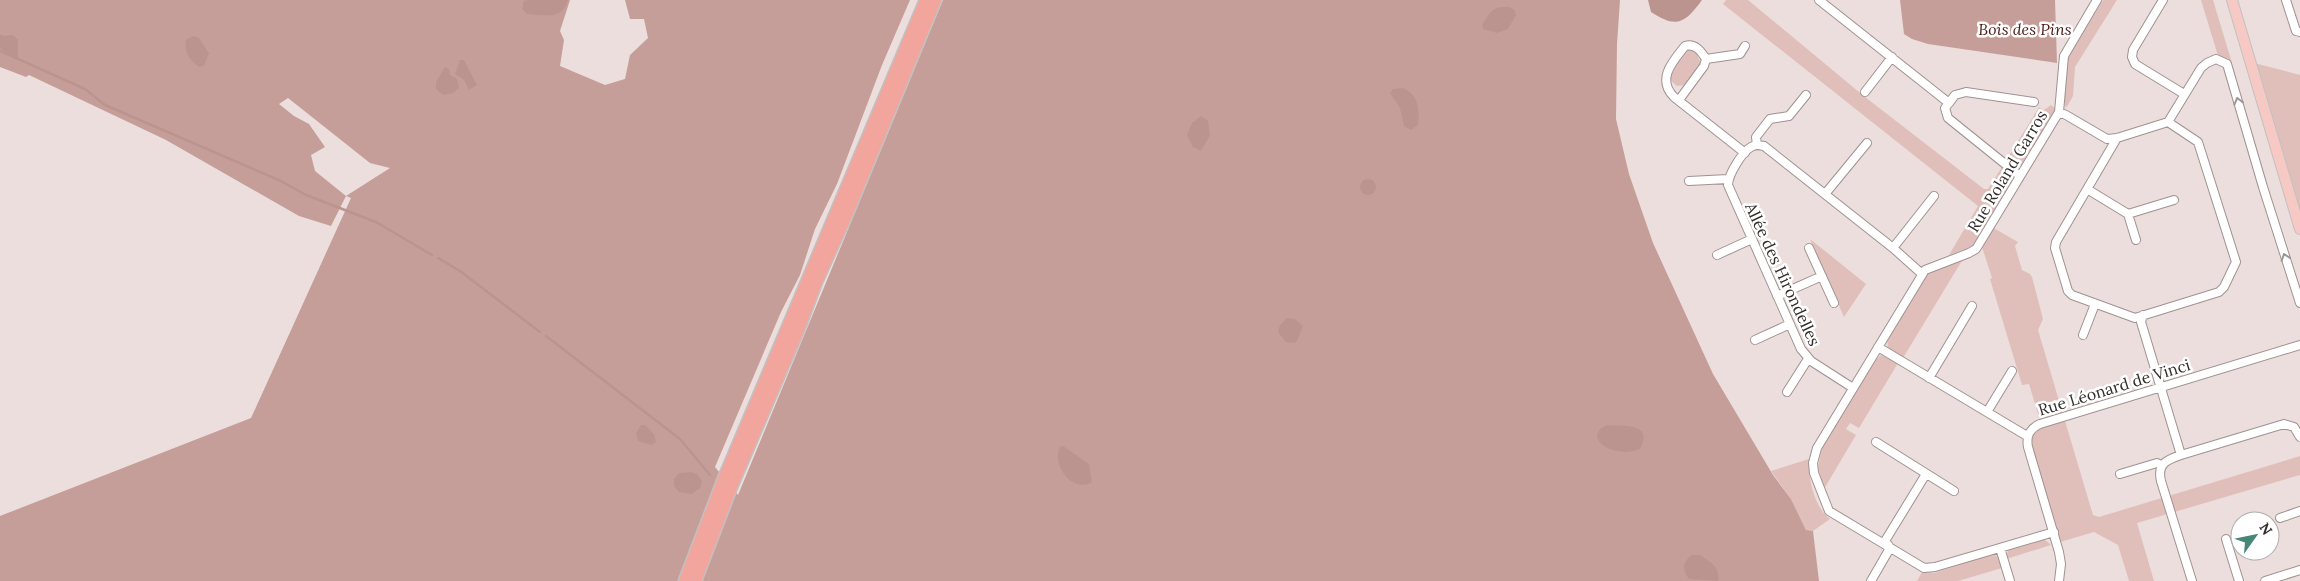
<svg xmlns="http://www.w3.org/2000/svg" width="2300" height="581" viewBox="0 0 2300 581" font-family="Lora,serif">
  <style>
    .green { fill: #e0bfbb }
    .forest { fill: #c69e99; fill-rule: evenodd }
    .water { fill: #bc948f }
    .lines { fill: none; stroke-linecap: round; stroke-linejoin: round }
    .stream { stroke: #bc948f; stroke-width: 2.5 }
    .minor-casing { stroke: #9f9290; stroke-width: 10 }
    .major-casing { stroke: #c2c0c0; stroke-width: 12 }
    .highway-casing { stroke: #c2c0c0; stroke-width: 15 }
    .minor { stroke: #fff; stroke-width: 8 }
    .major { stroke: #f7c9c4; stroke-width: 10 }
    .highway { stroke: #f2a59c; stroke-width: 12 }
    .oneway { stroke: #989696 }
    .labels { text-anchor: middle; stroke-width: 5; stroke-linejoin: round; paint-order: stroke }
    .park-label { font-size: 16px; font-style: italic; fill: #4c1915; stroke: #fff }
    .street-label { font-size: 16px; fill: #322d2c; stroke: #fff }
  </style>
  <rect width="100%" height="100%" fill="#ecdedc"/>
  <path class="green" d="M1726,0H1748L1865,97L1984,189H1988L2002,167L2010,174L2012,181L1973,246L1949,255L1978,206L1723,4Z
    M2103,0H2117L2075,67L2073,96L2066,108L2064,102L2068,57Z
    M2201,0H2213L2232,63L2218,56Z
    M1686,49L1696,52L1701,64L1685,85L1677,86L1669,79L1670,70Z
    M2254,63L2300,75V214Z
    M2051,105L2056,109L2053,115L2022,166H2015L2007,159L2039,107L2044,110Z
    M1990,226L2018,242L2015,246L2022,270L2030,274L2032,277L2043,319L2038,330L2093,515L2099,517L2300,456V475L2137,523L2154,581H2129L2118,545L2094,532L2057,543L2028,434L2053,420L2048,403L2040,405L2044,416L2039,417L2029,384L2022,385L1990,279L1992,278L1982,247L1976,249Z
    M1810,239L1866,284L1844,317Z
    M1963,259L1903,358L1888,349L1887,338L1927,273Z
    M1881,355L1898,363L1859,428L1850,423L1846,429L1856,435L1824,489L1818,467L1822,448L1873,363Z
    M1809,459C1808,478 1814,507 1830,519L1813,531L1806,530L1791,499L1771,471Z
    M2044,539L2051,545L2006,559L2008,550Z
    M1993,554L1998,557L2002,568L1958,581H1917L1922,572L1934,573Z"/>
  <path class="forest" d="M0,0H570L560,31L564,40L560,66L605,85L625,79L630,55L648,38L644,19H630L625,0H910L882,65L837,184L815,229L800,275L781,312L715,467L738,495L943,0H1620L1617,44L1616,119L1629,174L1653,243L1713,374L1773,475L1791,499L1806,530L1813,531L1819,581H0V516L251,418L351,198L346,196L331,226L299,216L166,140L29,75L26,77L0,67ZM288,98L370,163L390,168L346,196L315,171L311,155L325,147L309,124L294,116L279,104Z
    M1900,0H2055L2057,63L1928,44L1912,39L1904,34Z"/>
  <path class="water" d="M528,0H568C562,21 544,15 527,14L522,9L524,1Z
    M1648,0H1702C1685,23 1677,29 1651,12Z
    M1510,7L1515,11L1516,15L1508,29L1497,33L1483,29C1482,23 1484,22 1487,17C1494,7 1498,7 1510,7Z
    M0,34L3,36L13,35L18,40V58H13L0,48Z
    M193,36L199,38L209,53L204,66L199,67C189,60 184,52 186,40Z
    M460,60H464L477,85L469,90L464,80L455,74Z
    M445,67L449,69L450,75L457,79L459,88L453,93L443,95L436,89V82Z
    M1402,88C1418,93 1420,110 1418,125L1411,130L1404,126L1400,108L1390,93L1393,89Z
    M1201,116L1208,121L1210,135L1201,151L1193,147L1187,135L1192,123Z
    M1360 187a8 8 0 1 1 16 0a8 8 0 1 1-16 0Z
    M1287,318L1295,319L1303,326L1298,339L1295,343L1286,342L1278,332L1280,325Z
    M641,425H645L654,434L656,442L652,445L638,441L636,433Z
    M1607,425C1620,427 1655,421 1640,449C1614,460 1580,437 1607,425Z
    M1063,446L1089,464L1092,482C1073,494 1051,465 1060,447Z
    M691,472L697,474L702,481L700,488L692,494L679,492L674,486V479L679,473Z
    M1692,555H1700C1710,562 1721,567 1718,581L1689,579C1682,570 1682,562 1692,555Z"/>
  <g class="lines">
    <path class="stream" d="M0,51L85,89L105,105L281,181L306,195L376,222L432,255
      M438,258L460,271L540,332
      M546,336L680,439L710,475"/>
    <g class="minor-casing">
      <path id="minor" d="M1819,0L1949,103L1945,108L1948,118L2020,176
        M2163,0L2133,50L2132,57L2135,64L2184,94
        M2286,0L2296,31L2300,32
        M1706,59L1740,54L1745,46
        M1865,92L1892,57
        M1679,100L1704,66L1706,59C1701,51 1695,43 1685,46C1673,61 1656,79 1674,97L1745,153
        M1949,103L1955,95L1966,92L2034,102
        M2059,112L2066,115L2107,139L2117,138L2168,122L2198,142L2236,262L2224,287L2219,292L2135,318L2072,295L2068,291L2055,248L2056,242L2117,138
        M2168,122L2201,68L2207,63L2216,59L2227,64L2263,187L2300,303
        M1757,145L1756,137L1770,119L1789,116L1806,95
        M1689,181L1728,179
        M2087,189L2128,214L2136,240
        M1825,194L1867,143
        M2128,214L2174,200
        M1809,248L1834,303
        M1893,248L1934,196
        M1717,255L1752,239
        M1777,296L1822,276
        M2143,315L2141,322L2181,455
        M2083,335L2095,304
        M1755,340L1790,324
        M1878,347L2027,436
        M1929,378L1972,306
        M1853,388L1811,361L1801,349L1728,185C1728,175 1742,152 1751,147C1756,144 1759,145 1764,146L1893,248L1922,274
        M1787,392L1808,359
        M1987,412L2012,371
        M1876,442L1954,491
        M2120,474L2157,463L2161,465
        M2280,518L2300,511
        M2054,532L1935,567L1924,568L1829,511L1814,473L1813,463L1817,448L1925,270L1969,253L1976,249L1984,236L2059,112L2064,56L2097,0
        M2226,539L2239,581
        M1889,546L1885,541L1926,474
        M2000,548L2010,581
        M1871,581L1890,548
        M2059,581L2061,564L2059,552L2028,447C2026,436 2029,429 2040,424L2300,345
        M2192,581L2161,481C2157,464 2166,460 2181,455L2284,424L2294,427L2300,437
        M2265,581L2300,570"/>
    </g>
    <g class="major-casing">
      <path id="major" d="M2232,0L2300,229"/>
    </g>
    <g class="highway-casing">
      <path id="highway" d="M685,581L724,479L926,0
        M695,581L731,487L798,330L816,282L847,213L935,0"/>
    </g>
    <use href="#minor" class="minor"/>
    <use href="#major" class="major"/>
    <use href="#highway" class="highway"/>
  </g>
  <defs><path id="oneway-chevron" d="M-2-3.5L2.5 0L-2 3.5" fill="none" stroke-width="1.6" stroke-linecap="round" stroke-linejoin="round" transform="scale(1.25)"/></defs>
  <g class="oneway">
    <use href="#oneway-chevron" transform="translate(2238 101) rotate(-105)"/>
    <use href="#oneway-chevron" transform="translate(2285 257) rotate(-109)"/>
  </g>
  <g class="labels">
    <g class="park-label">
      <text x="2025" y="35">Bois des Pins</text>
    </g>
    <g class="street-label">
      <text transform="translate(2007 171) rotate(-59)" y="6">Rue Roland Garros</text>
      <text transform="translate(1783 274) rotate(65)" y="6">Allée des Hirondelles</text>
      <text transform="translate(2114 387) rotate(-17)" y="6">Rue Léonard de Vinci</text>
    </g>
  </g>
  <g transform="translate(2255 536) rotate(57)"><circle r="24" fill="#ffffff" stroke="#adabab"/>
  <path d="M0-4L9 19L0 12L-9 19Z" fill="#458778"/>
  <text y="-8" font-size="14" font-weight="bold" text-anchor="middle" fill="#322d2c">N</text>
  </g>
</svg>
